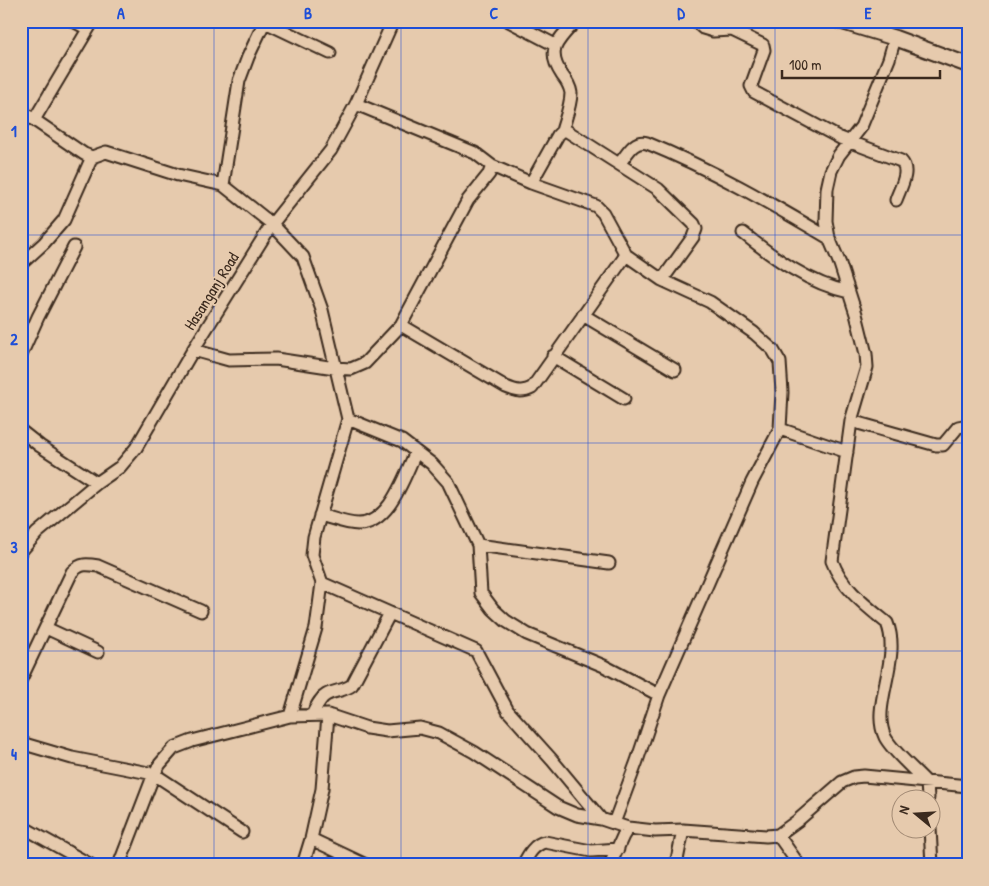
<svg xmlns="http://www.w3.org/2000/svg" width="989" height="886" viewBox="0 0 989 886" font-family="'Patrick Hand',sans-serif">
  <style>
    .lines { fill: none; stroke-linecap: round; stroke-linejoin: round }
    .minor-casing { stroke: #3b2a1e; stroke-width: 15 }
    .major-casing { stroke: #3b2a1e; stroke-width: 18 }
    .minor { stroke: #e6caad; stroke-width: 11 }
    .major { stroke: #e6caad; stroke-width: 14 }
    .grid { fill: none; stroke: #1d4ed8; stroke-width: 1; stroke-opacity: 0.55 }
    .labels { text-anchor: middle; stroke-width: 4; stroke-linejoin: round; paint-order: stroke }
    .street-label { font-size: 16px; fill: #3b2a1e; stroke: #e6caad }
    .neatline { fill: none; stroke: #1d4ed8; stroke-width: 2 }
    .grid-label { font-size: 16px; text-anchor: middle; font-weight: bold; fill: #1d4ed8 }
  </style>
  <rect width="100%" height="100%" fill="#e6caad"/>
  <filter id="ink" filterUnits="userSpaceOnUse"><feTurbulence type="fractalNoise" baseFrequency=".02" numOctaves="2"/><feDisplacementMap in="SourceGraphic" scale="10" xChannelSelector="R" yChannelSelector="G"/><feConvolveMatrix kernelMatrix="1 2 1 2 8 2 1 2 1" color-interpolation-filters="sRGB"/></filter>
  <g filter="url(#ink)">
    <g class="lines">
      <g class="minor-casing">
        <path id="minor" d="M73,21L88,29
          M509,21L555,45
          M695,21L703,28L713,31L732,30L763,45L764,50L751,86L754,92L840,138L901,161C911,171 900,188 896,200
          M265,22L330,53
          M895,38L889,59L861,127L839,155L831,171L827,189L826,221L829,238L840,264L856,314L866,354L867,367L851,421L832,561C842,588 865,605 887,623C902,659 870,706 885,737C892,751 916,771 927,783L928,798
          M21,111L84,154L92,157
          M34,120L93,21
          M562,131C565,120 571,105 571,93C570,86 566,80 562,75C545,50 558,40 576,21
          M620,163C627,154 634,139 647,143C711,169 770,203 829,238
          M492,166L531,183L596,206L603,213L626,255L662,280L710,302L754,333L773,350L780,362L782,392L780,429L752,482L659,695L637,761L614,823
          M531,183L558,135L562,131H567L658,189L694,224L696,229L693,237L662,280
          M223,185L239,81L248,57L265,21
          M743,233C774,258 810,284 849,292
          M21,264L44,243L64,220L92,157L106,152L178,175L223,185L272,224L303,257L322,310L348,419L314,537L312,555L322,583L316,628L290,716
          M583,315L675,370
          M401,325L506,387C516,391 522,393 532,388L626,255
          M193,350L229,360L276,359L335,368L351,369L365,363L401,325L468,200L489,174L492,166L475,153L356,104
          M21,355L38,317L74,247
          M553,356L624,399
          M348,419L402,441L432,464L448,482L478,545L481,593L493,609L506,621L527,634L604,666L659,695
          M851,421L936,445H943L958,427L968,425
          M780,429L847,452
          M21,431L40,446L97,483
          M320,515C332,518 346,524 358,524C390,524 404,476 416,452
          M478,545L609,563
          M21,551L37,533L97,483L120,467L136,448L193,350L272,224L331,150L356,104L393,21
          M322,583L476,651L508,711L552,760L601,819
          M46,628L98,652
          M21,679L72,572C81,563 87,564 98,566L201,611
          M312,715C316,708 319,699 326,695C335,690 344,691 352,685L390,613
          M21,743L72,758L154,774L242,832
          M21,826L91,865
          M930,828L932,865
          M778,835L799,865
          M311,839L366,865
          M119,865L154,774L160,764L174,748L192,741L290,716L328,715L367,728L387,731L420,728L439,733L474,752L558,807L577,815L601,819L628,828L655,831L683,830L766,836L778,835L797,821L842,782L854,777L864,776L968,786
          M303,865L311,839L322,789L328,715
          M523,865C528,855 534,844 545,842L591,851L618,849
          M610,865L623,836L628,828
          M676,865L683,830"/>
      </g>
      <g class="major-casing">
        <path id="major" d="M839,21L895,38L968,65"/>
      </g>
      <use href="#minor" class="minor"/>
      <use href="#major" class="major"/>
    </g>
  </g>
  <path class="grid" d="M214,21V865M401,21V865M588,21V865M775,21V865M21,235H968M21,443H968M21,651H968"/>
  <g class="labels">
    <g class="street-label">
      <text transform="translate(211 291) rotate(-58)" y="6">Hasanganj Road</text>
    </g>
  </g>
  <rect width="989" height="886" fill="none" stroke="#e6caad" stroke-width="55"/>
  <g transform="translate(916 814) rotate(288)"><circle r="24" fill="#e6caad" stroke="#a28a74"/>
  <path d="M0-4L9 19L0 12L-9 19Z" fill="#3b2a1e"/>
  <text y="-8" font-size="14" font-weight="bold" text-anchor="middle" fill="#3b2a1e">N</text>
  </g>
  <path d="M782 70v8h158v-8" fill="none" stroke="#3b2a1e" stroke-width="2.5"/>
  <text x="789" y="70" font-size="15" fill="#3b2a1e" stroke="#e6caad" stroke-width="4" paint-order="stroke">100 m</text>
  <rect x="28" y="28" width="934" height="830" class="neatline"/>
  <g class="grid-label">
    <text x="121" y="19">A</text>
    <text x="308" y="19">B</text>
    <text x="494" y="19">C</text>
    <text x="681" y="19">D</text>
    <text x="868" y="19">E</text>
    <text x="14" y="137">1</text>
    <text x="14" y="345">2</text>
    <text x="14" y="553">3</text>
    <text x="14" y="760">4</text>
  </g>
</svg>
